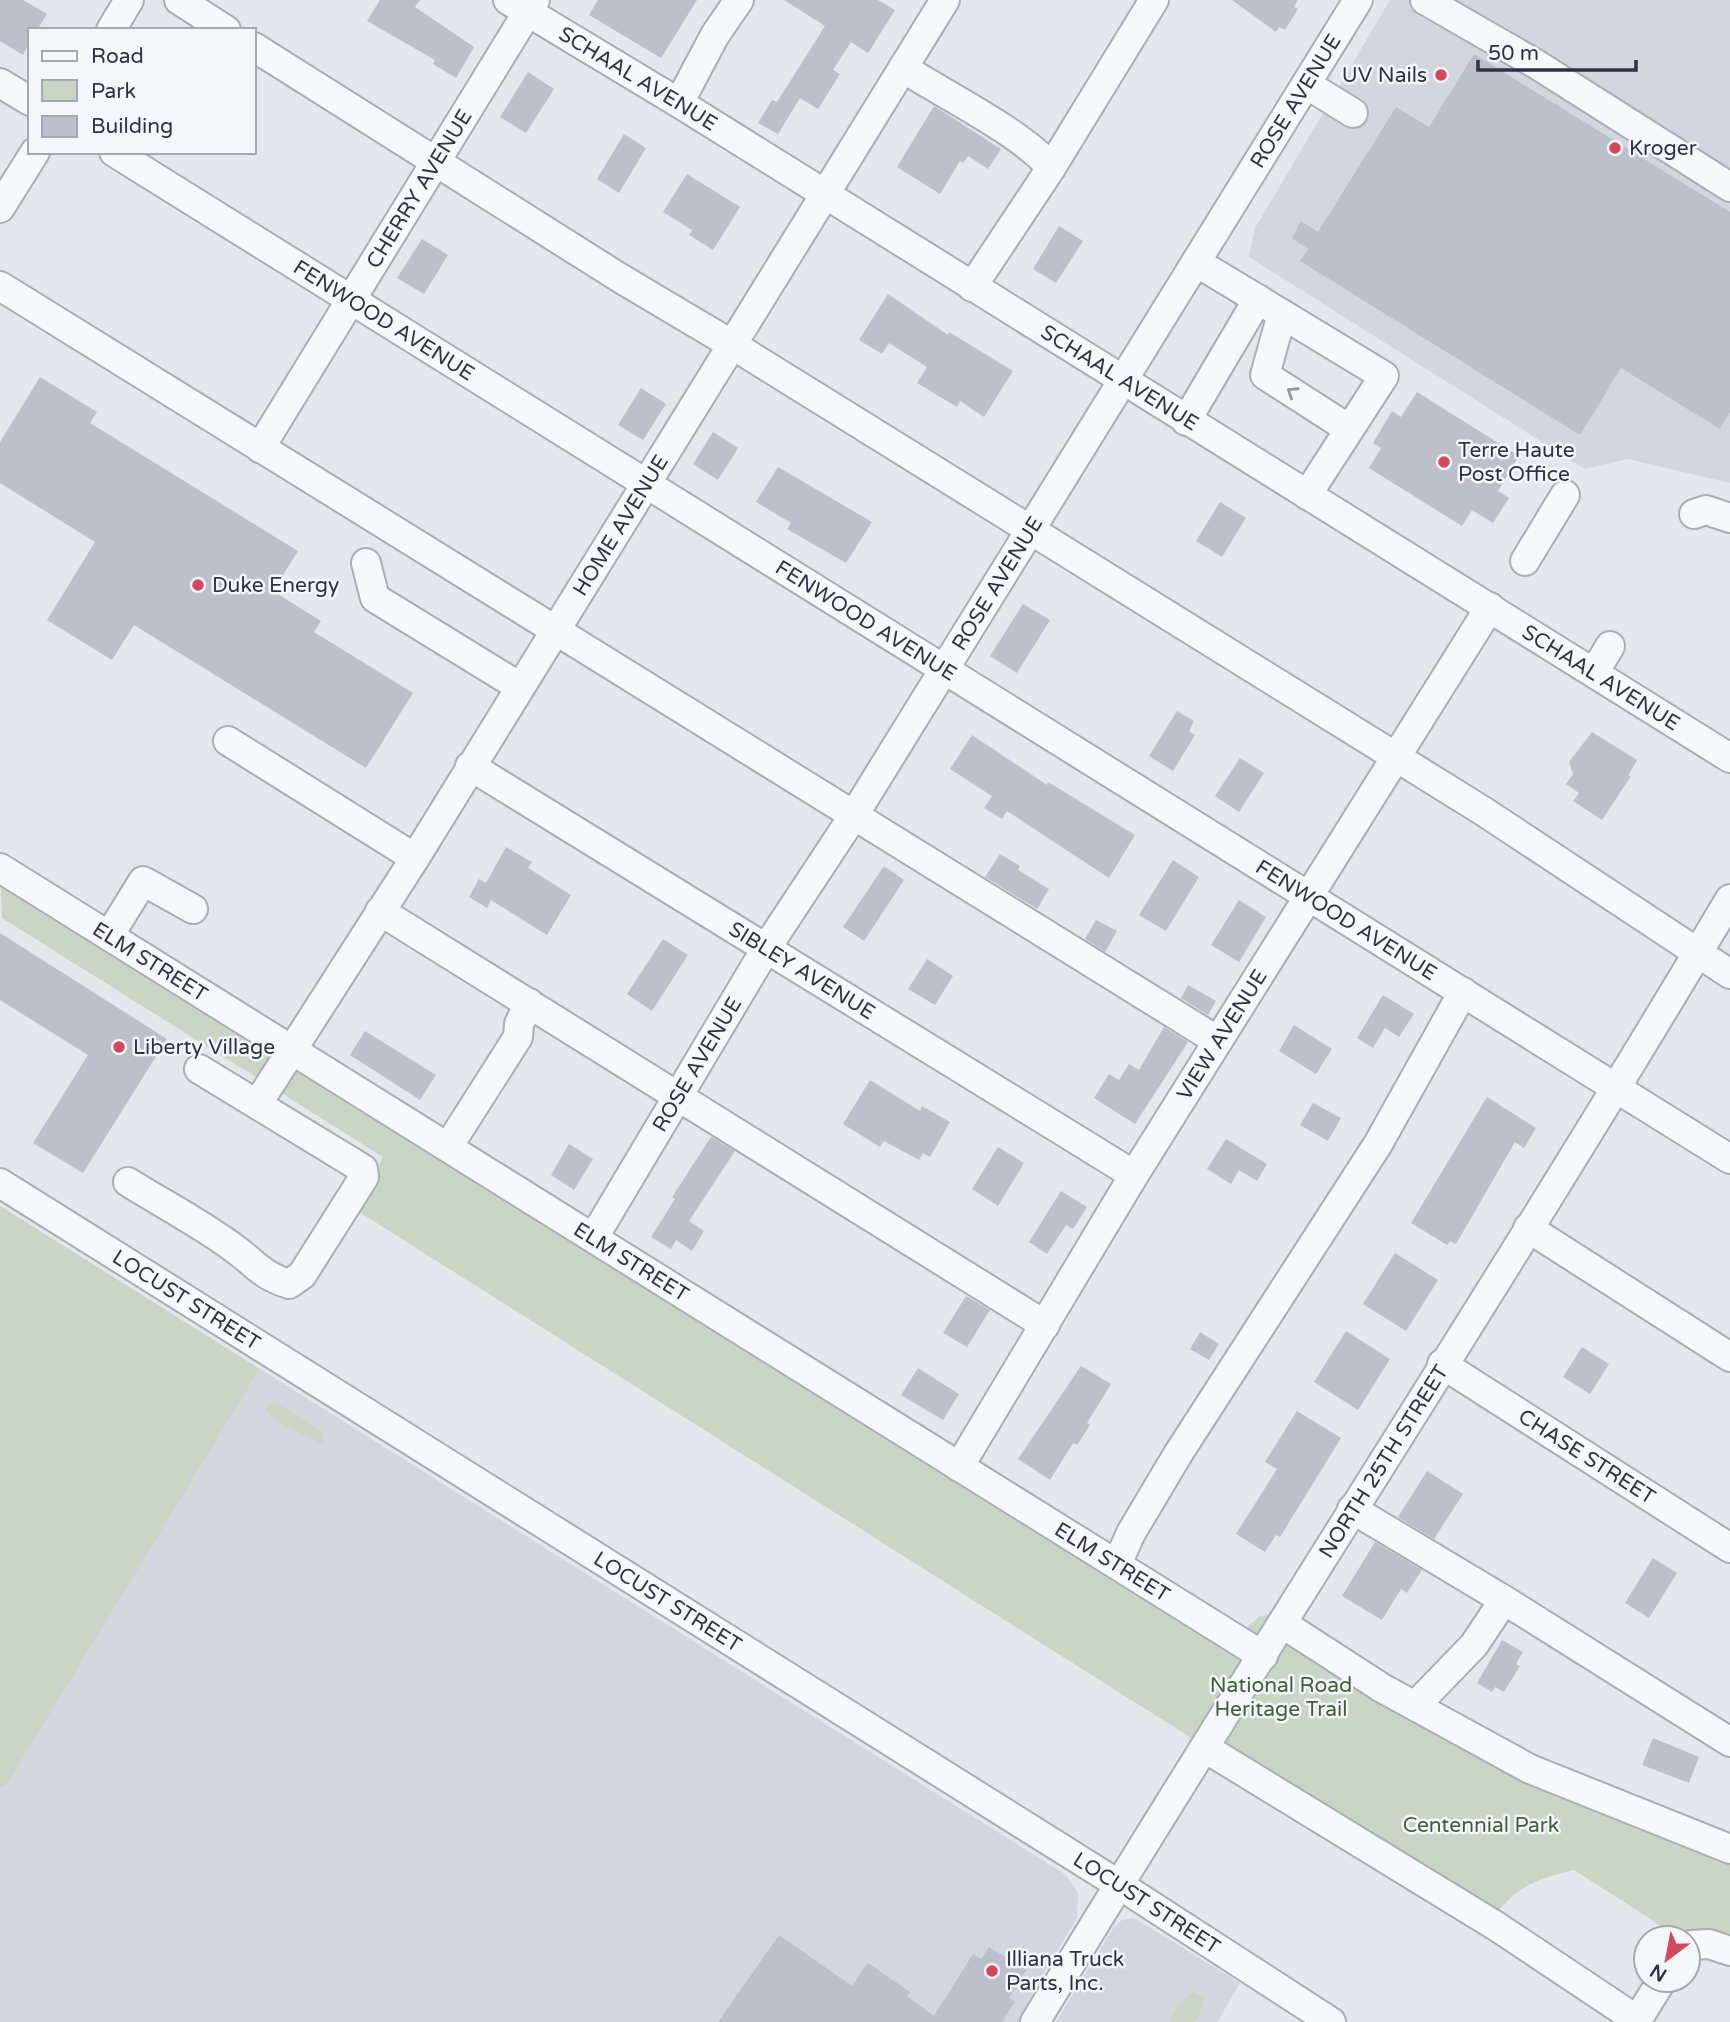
<svg xmlns="http://www.w3.org/2000/svg" width="1730" height="2022" viewBox="0 0 1730 2022" font-family="'Varela Round',sans-serif">
  <style>
    .built { fill: #d2d6de }
    .green { fill: #c9d6c5 }
    .building { fill: #bbc0ca }
    .lines { fill: none; stroke-linecap: round; stroke-linejoin: round }
    .minor-casing { stroke: #a9aeb7; stroke-width: 32 }
    .minor { stroke: #f7f8fa; stroke-width: 28 }
    .oneway { stroke: #9196a0 }
    .poi-dot { fill: #d1495b; stroke: #f4f6f9; stroke-width: 2.5 }
    .labels { text-anchor: middle; stroke-width: 5; stroke-linejoin: round; paint-order: stroke }
    .poi-label { font-size: 21px; fill: #2b3445; stroke: #f4f6f9; text-anchor: start }
    .street-label { font-size: 21px; fill: #2b3445; stroke: #f4f6f9 }
    .park-label { font-size: 21px; fill: #3f6138; stroke: #f4f6f9 }
  </style>
  <rect width="100%" height="100%" fill="#e4e7ec"/>
  <path class="built" d="M1390,0H1730V483L1628,459L1585,469L1249,257L1255,228Z
    M260,1369L1066,1875L1078,1893L1077,1918L1039,1981L1019,2022H0V1787L5,1786Z
    M1134,1918L1240,1983L1217,2022H1056L1114,1927L1122,1920Z"/>
  <path class="green" d="M0,868L1243,1631L1260,1616L1284,1613L1320,1630L1382,1688L1730,1849V1951L1680,1938L1574,1870C1540,1878 1513,1887 1493,1919L1229,1754L1193,1739L356,1210L383,1157L2,918Z
    M0,1206L260,1369L5,1787H0Z
    M276,1403L324,1432L322,1444L275,1421L266,1411L268,1405Z
    M1193,1992L1204,1997L1199,2016L1193,2022H1169L1177,2006Z"/>
  <path class="building" d="M0,0H23L47,14L37,30H30V42L23,55L0,41Z
    M380,0H420L415,7L474,47L456,78L433,64L435,60L367,21Z
    M598,0H697L661,58L589,15Z
    M784,0H878L895,10L868,53L851,42L833,70L840,74L818,109L800,98L778,134L758,123L772,100L777,102L825,26Z
    M1232,0H1298L1294,7L1298,9L1285,30L1279,27L1276,32Z
    M1474,54L1730,212V412L1720,429L1621,368L1580,435L1300,261L1308,249L1292,238L1301,221L1318,232L1396,107L1429,127Z
    M528,72L554,89L526,133L500,117Z
    M934,106L1001,149L988,169L968,156L963,163L960,161L940,194L897,167Z
    M624,134L646,148L619,193L597,179Z
    M687,174L740,207L713,250L689,235L692,230L663,212Z
    M1059,226L1083,241L1056,283L1033,269Z
    M422,239L448,255L424,294L397,278Z
    M888,294L948,335L949,332L1013,371L984,417L960,401L957,407L917,383L927,367L889,343L882,354L859,340Z
    M40,377L97,412L90,423L298,551L273,591L321,621L314,632L413,693L366,768L134,625L112,660L47,620L95,542L0,483V442Z
    M641,388L666,404L643,440L618,425Z
    M1417,392L1519,456L1498,491L1509,498L1493,523L1472,510L1462,526L1369,468L1381,448L1373,443L1392,411L1401,417Z
    M713,432L738,448L718,480L693,464Z
    M778,467L872,522L846,563L787,529L791,523L756,502Z
    M1220,502L1246,518L1222,557L1196,541Z
    M1023,604L1050,620L1017,673L990,656Z
    M1177,711L1194,721L1189,731L1195,735L1173,771L1149,756Z
    M1592,732L1637,760L1628,776H1631L1602,820L1573,801L1579,793L1566,784L1573,774L1569,762Z
    M972,735L1047,785L1048,782L1135,835L1109,878L1007,811L1002,819L984,808L992,796L950,769Z
    M1240,758L1264,773L1239,812L1215,796Z
    M506,847L532,862L528,868L571,895L547,935L491,900L487,908L469,897L479,879L486,883Z
    M1000,854L1020,866L1018,870L1049,889L1037,909L985,877Z
    M1173,860L1199,877L1166,931L1139,915Z
    M884,866L904,880L864,941L843,927Z
    M1239,900L1266,917L1239,962L1211,945Z
    M1096,920L1117,931L1105,952L1085,939Z
    M0,933L167,1039L83,1173L33,1143L88,1055L0,1000Z
    M663,939L688,955L652,1011L627,994Z
    M927,959L953,976L935,1005L908,989Z
    M1188,985L1216,1001L1208,1015L1181,998Z
    M1383,995L1414,1014L1399,1037L1385,1028L1373,1048L1357,1038Z
    M1294,1025L1332,1049L1316,1074L1279,1051Z
    M1164,1027L1188,1042L1135,1124L1094,1098L1109,1074L1119,1080L1129,1064L1139,1070Z
    M365,1031L436,1075L420,1100L350,1055Z
    M870,1080L920,1111L922,1106L950,1122L930,1157L923,1153L919,1160L884,1141L880,1147L843,1124Z
    M1487,1097L1536,1128L1524,1148L1515,1142L1456,1244L1450,1241L1447,1245L1411,1223Z
    M1313,1103L1341,1118L1328,1141L1300,1125Z
    M711,1137L735,1151L689,1221L704,1231L692,1251L676,1240L671,1249L651,1237L675,1199L672,1197Z
    M1226,1139L1267,1164L1257,1181L1239,1170L1231,1184L1207,1169Z
    M569,1144L593,1159L574,1190L551,1175Z
    M998,1147L1024,1163L998,1206L972,1189Z
    M1061,1191L1087,1207L1073,1229L1066,1225L1047,1254L1029,1242Z
    M1395,1253L1438,1280L1406,1331L1363,1304Z
    M966,1296L990,1310L967,1347L943,1333Z
    M1346,1331L1390,1359L1358,1410L1314,1382Z
    M1200,1332L1219,1344L1209,1360L1190,1349Z
    M1582,1347L1609,1364L1590,1394L1563,1377Z
    M1081,1366L1111,1384L1087,1423L1090,1425L1077,1445L1073,1443L1050,1480L1018,1459Z
    M918,1368L959,1394L943,1420L901,1395Z
    M1297,1411L1341,1438L1280,1537L1276,1535L1265,1552L1236,1534L1277,1469L1265,1462Z
    M1427,1471L1463,1494L1434,1539L1398,1517Z
    M1375,1542L1422,1570L1407,1593L1401,1589L1382,1620L1342,1596Z
    M1653,1558L1677,1573L1649,1618L1625,1603Z
    M1502,1640L1523,1652L1516,1664L1520,1666L1504,1692L1495,1687L1492,1692L1477,1683Z
    M1653,1738L1699,1757L1689,1783L1642,1765Z
    M779,1935L852,1986L868,1963L910,1992L907,1996L934,2016L973,1954L981,1959L989,1947L1026,1970L1009,1998L1015,2002L1002,2022H718Z"/>
  <g class="lines">
    <g class="minor-casing">
      <g id="minor">
        <path d="M179,0L226,30"/>
        <path id="s1" d="M508,0L679,103L1730,758"/>
        <path d="M1425,0L1536,64L1730,187"/>
        <path d="M111,30L129,0"/>
        <path d="M254,47L620,278L731,344L1483,811L1730,974"/>
        <path d="M903,68C943,94 1023,133 1051,168"/>
        <path d="M0,83L30,101"/>
        <path d="M1306,84L1353,113"/>
        <path d="M679,103L715,35L739,0"/>
        <path id="s2" d="M114,152L1730,1159"/>
        <path d="M0,208L35,152"/>
        <path d="M1196,262L1282,314L1265,375L1349,429"/>
        <path d="M0,286L1218,1041"/>
        <path d="M972,287L1051,168L1154,0"/>
        <path d="M1282,314L1384,376L1307,495"/>
        <path d="M1186,421L1258,299"/>
        <path id="s3" d="M260,448L535,0"/>
        <path d="M1694,514L1706,510L1730,518"/>
        <path d="M1525,561L1565,495"/>
        <path d="M366,563L375,598L520,687"/>
        <path d="M1594,673L1610,646"/>
        <path d="M228,741L415,858"/>
        <path id="s4" d="M470,766L1134,1175"/>
        <path id="s5" d="M0,868L1263,1656"/>
        <path d="M380,911L1045,1325"/>
        <path d="M109,936L143,881L193,909"/>
        <path id="s6" d="M258,1103L415,858L945,0"/>
        <path d="M448,1147L518,1037L519,1024L529,1003"/>
        <path d="M128,1182C163,1204 202,1224 235,1249C257,1265 261,1275 289,1284L302,1275L364,1177L363,1169L199,1069"/>
        <path id="s7" d="M0,1183L1118,1884L1331,2022"/>
        <path d="M1528,1228L1730,1357"/>
        <path id="s8" d="M594,1237L767,947L854,815L1358,0"/>
        <path id="s9" d="M1442,1364L1730,1548"/>
        <path id="s10" d="M959,1467L1134,1175L1490,607"/>
        <path d="M1352,1509L1504,1600L1730,1742"/>
        <path d="M1117,1564L1131,1533L1178,1454L1378,1144L1463,992"/>
        <path d="M1283,1624L1382,1688L1530,1769L1730,1849"/>
        <path d="M1415,1706L1474,1645L1504,1600"/>
        <path d="M1205,1748L1496,1926L1637,2020"/>
        <path d="M1688,1949L1691,1945L1709,1944L1730,1951"/>
        <path id="s11" d="M1035,2022C1263,1646 1505,1277 1730,899"/>
        <path d="M1636,2022L1662,1980"/>
      </g>
    </g>
    <use href="#minor" class="minor"/>
  </g>
  <defs><path id="oneway-chevron" d="M-2-3.5L2.5 0L-2 3.5" fill="none" stroke-width="1.6" stroke-linecap="round" stroke-linejoin="round" transform="scale(1.75)"/></defs>
  <use class="oneway" href="#oneway-chevron" transform="translate(1292 392) rotate(-147)"/>
  <g class="poi-dot">
    <circle cx="1441" cy="75" r="7"/>
    <circle cx="1615" cy="148" r="7"/>
    <circle cx="1444" cy="462" r="7"/>
    <circle cx="198" cy="585" r="7"/>
    <circle cx="119" cy="1047" r="7"/>
    <circle cx="992" cy="1971" r="7"/>
  </g>
  <g class="labels">
    <g class="poi-label">
      <text x="1427" y="82" text-anchor="end">UV Nails</text>
      <text x="1629" y="155">Kroger</text>
      <text x="1458" y="457">Terre Haute<tspan x="1458" dy="24">Post Office</tspan></text>
      <text x="212" y="592">Duke Energy</text>
      <text x="133" y="1054">Liberty Village</text>
      <text x="1006" y="1966">Illiana Truck<tspan x="1006" dy="24">Parts, Inc.</tspan></text>
    </g>
    <g class="street-label">
      <text dy="7" stroke="none"><textPath href="#s1" startOffset="152">SCHAAL AVENUE</textPath></text>
      <text dy="7" stroke="none"><textPath href="#s8" startOffset="1335">ROSE AVENUE</textPath></text>
      <text dy="7" stroke="none"><textPath href="#s3" startOffset="304">CHERRY AVENUE</textPath></text>
      <text dy="7" stroke="none"><textPath href="#s2" startOffset="318">FENWOOD AVENUE</textPath></text>
      <text dy="7" stroke="none"><textPath href="#s1" startOffset="719">SCHAAL AVENUE</textPath></text>
      <text dy="7" stroke="none"><textPath href="#s6" startOffset="682">HOME AVENUE</textPath></text>
      <text dy="7" stroke="none"><textPath href="#s8" startOffset="768">ROSE AVENUE</textPath></text>
      <text dy="7" stroke="none"><textPath href="#s2" startOffset="886">FENWOOD AVENUE</textPath></text>
      <text dy="7" stroke="none"><textPath href="#s1" startOffset="1286">SCHAAL AVENUE</textPath></text>
      <text dy="7" stroke="none"><textPath href="#s2" startOffset="1452">FENWOOD AVENUE</textPath></text>
      <text dy="7" stroke="none"><textPath href="#s5" startOffset="177">ELM STREET</textPath></text>
      <text dy="7" stroke="none"><textPath href="#s4" startOffset="390">SIBLEY AVENUE</textPath></text>
      <text dy="7" stroke="none"><textPath href="#s10" startOffset="506">VIEW AVENUE</textPath></text>
      <text dy="7" stroke="none"><textPath href="#s8" startOffset="201">ROSE AVENUE</textPath></text>
      <text dy="7" stroke="none"><textPath href="#s5" startOffset="744">ELM STREET</textPath></text>
      <text dy="7" stroke="none"><textPath href="#s7" startOffset="220">LOCUST STREET</textPath></text>
      <text dy="7" stroke="none"><textPath href="#s9" startOffset="172">CHASE STREET</textPath></text>
      <text dy="7" stroke="none"><textPath href="#s11" startOffset="660">NORTH 25TH STREET</textPath></text>
      <text dy="7" stroke="none"><textPath href="#s5" startOffset="1311">ELM STREET</textPath></text>
      <text dy="7" stroke="none"><textPath href="#s7" startOffset="788">LOCUST STREET</textPath></text>
      <text dy="7" stroke="none"><textPath href="#s7" startOffset="1354">LOCUST STREET</textPath></text>
    </g>
    <g class="park-label">
      <text x="1281" y="1692">National Road<tspan x="1281" dy="24">Heritage Trail</tspan></text>
      <text x="1481" y="1832">Centennial Park</text>
    </g>
  </g>
  <rect x="28" y="28" width="228" height="126" fill="#f4f6f9" stroke="#a4a8b1" stroke-width="2"/>
  <rect x="42" y="51" width="35" height="10" fill="#f7f8fa" stroke="#a4a8b1" stroke-width="2"/>
  <text x="91" y="63" font-size="21" fill="#2b3445">Road</text>
  <rect x="42" y="80" width="35" height="21" fill="#c9d6c5" stroke="#a4a8b1" stroke-width="2"/>
  <text x="91" y="98" font-size="21" fill="#2b3445">Park</text>
  <rect x="42" y="116" width="35" height="21" fill="#bbc0ca" stroke="#a4a8b1" stroke-width="2"/>
  <text x="91" y="133" font-size="21" fill="#2b3445">Building</text>
  <g transform="translate(1667 1959) rotate(212)"><circle r="33" fill="#f4f6f9" stroke="#a4a8b1" stroke-width="2"/>
  <path d="M0-5L12 26L0 18L-12 26Z" fill="#d1495b"/>
  <text y="-10" font-size="19" font-weight="bold" text-anchor="middle" fill="#2b3445">N</text>
  </g>
  <path d="M1478 60v10h158v-10" fill="none" stroke="#2b3445" stroke-width="3.5"/>
  <text x="1488" y="60" font-size="21" fill="#2b3445" stroke="#f4f6f9" stroke-width="5" paint-order="stroke">50 m</text>
</svg>
